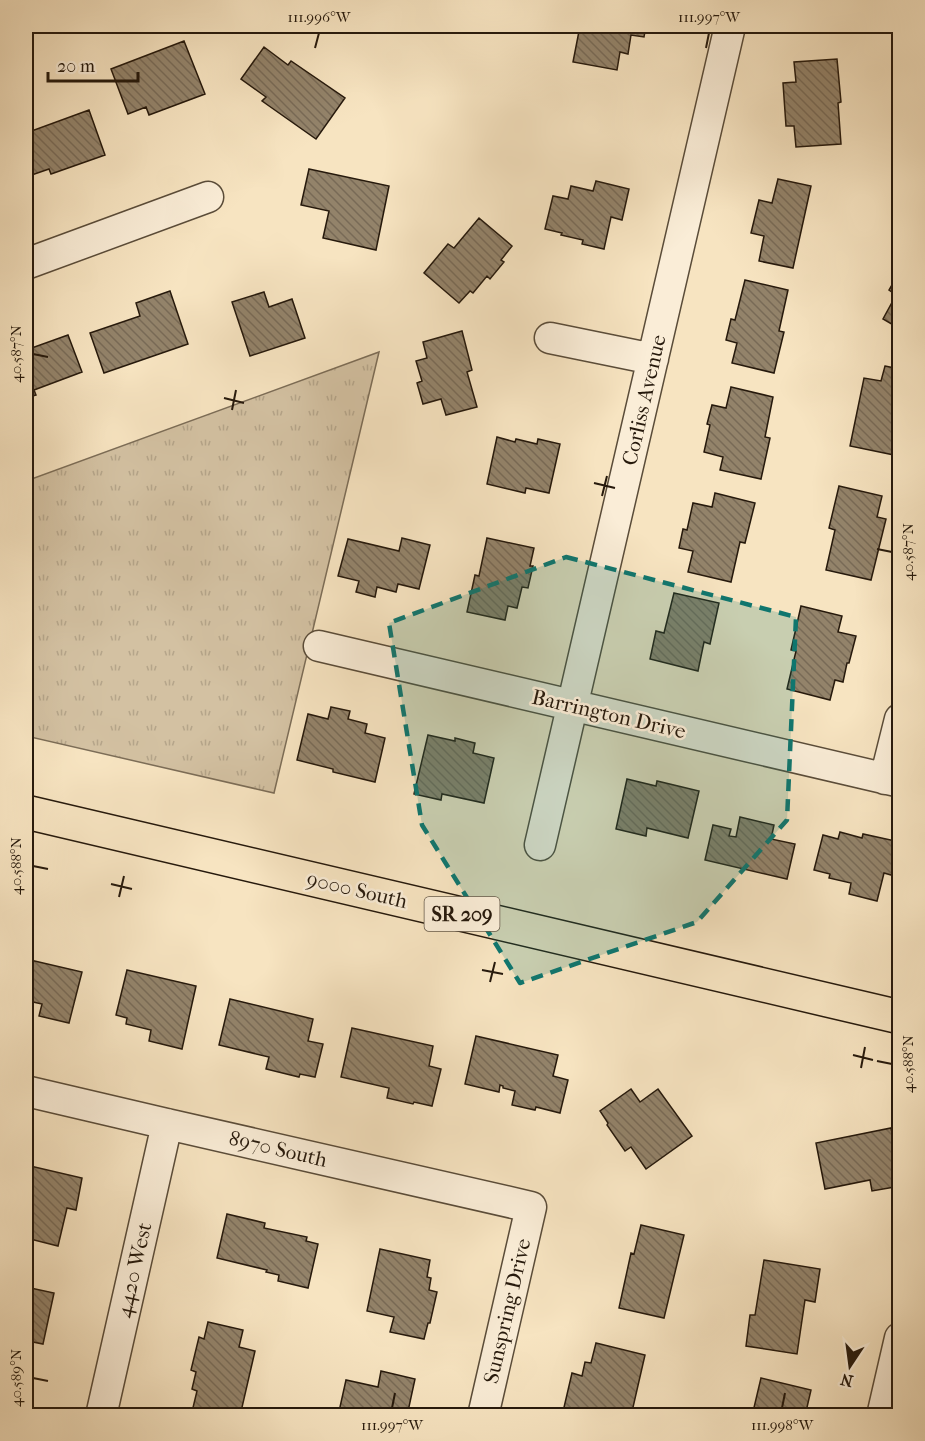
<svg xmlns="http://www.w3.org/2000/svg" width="925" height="1441" viewBox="0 0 925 1441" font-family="'IM FELL French Canon',serif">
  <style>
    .grass { fill: url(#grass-tufts); stroke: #7c6d57; stroke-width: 1.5 }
    .building { fill: url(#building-back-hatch); stroke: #26190c; stroke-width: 1.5 }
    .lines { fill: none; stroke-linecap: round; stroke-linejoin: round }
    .street-casing { stroke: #5a4c39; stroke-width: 33 }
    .primary-casing { stroke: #26190c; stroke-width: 36 }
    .street { stroke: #faedd7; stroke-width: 30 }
    .primary { stroke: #f7e4c1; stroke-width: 33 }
    .marked { fill: #0f766e; fill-opacity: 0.2; stroke: #0f766e; stroke-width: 4.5; stroke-dasharray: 12 8; stroke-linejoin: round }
    .ticks { fill: none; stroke: #26190c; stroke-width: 2 }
    .labels { text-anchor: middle; stroke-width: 5; stroke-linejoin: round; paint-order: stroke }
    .shield { fill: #faedd7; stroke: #665949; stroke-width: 1.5 }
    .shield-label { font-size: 20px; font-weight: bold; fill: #26190c }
    .street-label { font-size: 21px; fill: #26190c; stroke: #faedd7 }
    .neatline { fill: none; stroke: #26190c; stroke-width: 2 }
    .ticks-label { font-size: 15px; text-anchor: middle; fill: #26190c }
  </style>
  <defs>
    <pattern id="grass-tufts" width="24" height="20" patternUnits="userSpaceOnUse" patternTransform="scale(1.5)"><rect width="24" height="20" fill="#d3c1a2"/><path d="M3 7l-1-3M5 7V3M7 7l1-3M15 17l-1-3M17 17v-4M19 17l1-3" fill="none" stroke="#b5a58a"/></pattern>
    <pattern id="building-back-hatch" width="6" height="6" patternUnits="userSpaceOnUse" patternTransform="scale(1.5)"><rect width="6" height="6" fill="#93836a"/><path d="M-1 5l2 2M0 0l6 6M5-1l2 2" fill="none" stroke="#786a56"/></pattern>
  </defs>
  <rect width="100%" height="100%" fill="#f7e4c1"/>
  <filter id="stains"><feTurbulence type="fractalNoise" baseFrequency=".00333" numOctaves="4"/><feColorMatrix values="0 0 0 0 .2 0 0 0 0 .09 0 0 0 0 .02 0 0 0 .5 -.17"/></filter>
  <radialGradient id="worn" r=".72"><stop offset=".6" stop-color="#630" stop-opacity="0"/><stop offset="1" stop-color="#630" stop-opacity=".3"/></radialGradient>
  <path class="grass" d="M379,352L274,793L26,736V481Z"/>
  <path class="building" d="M580,26H646L644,37L631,35L628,54L620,52L617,70L573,62Z
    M184,41L205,94L149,115L146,107L128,114L111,69Z
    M264,47L288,65L291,61L345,98L316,139L262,101L266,97L241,79Z
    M837,59L841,102L838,103L841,144L796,147L794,126H786L783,83L796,82L794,62Z
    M89,110L105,155L51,174L49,169L26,177V133Z
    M309,169L389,186L376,250L323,238L329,211L301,205Z
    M778,179L811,186L793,268L759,261L764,236L751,233L759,200L772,203Z
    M596,181L629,189L622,220L611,217L604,249L582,244L583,240L561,235L562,233L545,229L553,196L568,199L571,186L593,191Z
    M479,218L512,246L501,260L504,262L490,279L487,276L473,293L470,291L459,303L424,273L448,244L454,248Z
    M900,271V329L883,319L896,295L889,290Z
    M745,280L788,290L779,331L784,332L774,373L732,363L737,343L726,340L731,319L735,320Z
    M170,291L188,344L104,373L90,333L140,316L136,303Z
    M264,292L269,307L292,299L305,338L250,356L232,302Z
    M462,331L472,370L467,372L477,407L446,415L441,399L423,404L417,383L422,381L416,361L427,358L423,342Z
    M68,335L82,372L34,390L36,395L26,398V350Z
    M885,366L900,369V425L897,435H900L899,456L850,446L864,378L881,381Z
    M731,387L773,397L765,437L770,438L761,479L720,470L723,457L704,452L710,425L707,424L712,405L726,408Z
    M497,437L515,442L516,439L537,444L538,439L560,444L549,493L526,488L525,493L487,484Z
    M839,486L882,496L877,517L886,519L871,580L826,570L835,530L829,528Z
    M715,493L755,503L745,543L740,542L731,582L688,572L693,551L679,548L683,529L687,530L693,503L712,507Z
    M402,538L430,545L419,589L398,584L396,592L377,587L375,597L356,592L359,581L338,576L348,539L399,551Z
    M487,538L534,548L530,566H533L528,588L522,587L517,608L508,606L505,620L467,612L475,575L479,576Z
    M674,593L719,603L710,644L704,642L698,671L650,659L656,631L664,633Z
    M801,606L842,616L838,632L856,636L849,663H847L843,682L835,680L830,700L787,689L796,651L791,650Z
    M331,707L350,711L348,719L367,724L365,733L385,738L375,782L333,772V769L297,760L308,714L328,719Z
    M428,735L455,741V738L475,743L473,753L494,758L484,803L442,794L441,800L414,794Z
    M627,779L656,786L657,781L699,791L688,838L647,828L646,836L616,829Z
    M740,817L774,825L771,839L795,844L787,879L705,860L713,825L731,829L729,836L736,837Z
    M840,832L862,838L863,834L900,842L898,877L884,873L877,901L849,894L851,883L829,878L830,874L814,870L823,835L838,839Z
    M26,959L82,972L69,1023L39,1016L42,1004L33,1002L32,1006L26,1004Z
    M127,970L196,986L182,1049L149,1041L151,1030L126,1024L127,1018L116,1015Z
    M230,999L313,1019L308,1041L323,1044L315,1077L300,1074L299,1077L266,1069L269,1057L219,1045Z
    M352,1028L433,1046L429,1066L441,1069L432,1106L414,1102L413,1104L387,1098L389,1088L341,1077Z
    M476,1036L558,1055L553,1076L568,1080L560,1113L536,1107L535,1110L512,1105L515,1091L503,1088V1086L500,1085L499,1092L465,1084Z
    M631,1089L640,1102L658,1089L692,1136L646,1169L631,1147L625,1151L607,1125L608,1123L600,1111Z
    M891,1128L900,1172V1186L872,1191L870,1180L825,1189L816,1143Z
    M26,1165L82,1178L76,1210L67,1208L58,1246L26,1238Z
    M227,1214L265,1223L264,1228L307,1237L306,1241L318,1244L308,1288L278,1281L279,1275L266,1272L267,1270L217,1258Z
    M641,1225L684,1235L664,1318L619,1308L631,1253L634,1254Z
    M380,1249L430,1260L427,1277L431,1278L429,1290L437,1292L430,1323H428L424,1339L390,1332L394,1317L367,1311Z
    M764,1260L820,1269L815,1302L805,1300L797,1354L746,1346L750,1315H755Z
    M26,1287L54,1293L43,1344L28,1341L27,1349H26Z
    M208,1322L243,1330L239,1347L255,1351L240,1416H191L197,1391L192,1389L196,1372L191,1370L199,1337L204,1339Z
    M596,1343L645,1355L631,1416H562L572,1373L582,1376L585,1362L591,1363Z
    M381,1371L415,1379L407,1416H338L346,1380L378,1387Z
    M761,1378L811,1390L805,1416H752Z"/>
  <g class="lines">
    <g class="street-casing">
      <path id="street" d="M26,264L208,197
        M550,338L653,359
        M319,646L900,782
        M885,779L900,719
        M540,845L730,26
        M26,1091L167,1124L531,1207L483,1416
        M101,1416L167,1124
        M882,1416L900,1338"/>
    </g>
    <g class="primary-casing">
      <path id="primary" d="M26,812L900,1017"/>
    </g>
    <use href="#street" class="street"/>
    <use href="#primary" class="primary"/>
  </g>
  <path class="marked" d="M566,557L796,617L787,820L697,922L520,983L422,825L389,623Z"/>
  <path class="ticks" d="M315,48L319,33M706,48L709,33M33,354L48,357M224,398L244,403M232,410L236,390M594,483L615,488M602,496L607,476M877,549L892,552M33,866L48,869M111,884L132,889M119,897L124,876M482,970L503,974M490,982L495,962M853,1055L873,1060M877,1061L892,1064M861,1068L865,1047M33,1378L48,1381M392,1408L395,1393M782,1408L785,1393"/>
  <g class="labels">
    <rect class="shield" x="424.5" y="897" width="75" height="34" rx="4.5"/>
    <g class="shield-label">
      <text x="462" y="921">SR 209</text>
    </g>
    <g class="street-label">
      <text transform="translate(644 400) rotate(-77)" y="7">Corliss Avenue</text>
      <text transform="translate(609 714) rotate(13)" y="7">Barrington Drive</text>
      <text transform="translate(357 890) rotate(13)" y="7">9000 South</text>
      <text transform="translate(278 1149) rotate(13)" y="7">8970 South</text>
      <text transform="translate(134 1270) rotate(-77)" y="7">4420 West</text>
      <text transform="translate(507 1311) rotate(-77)" y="7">Sunspring Drive</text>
    </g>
  </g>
  <rect width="925" height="1441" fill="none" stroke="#f7e4c1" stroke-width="66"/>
  <g transform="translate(850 1366) rotate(193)" stroke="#faedd7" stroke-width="4.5" paint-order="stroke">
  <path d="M0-4.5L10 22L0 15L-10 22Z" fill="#26190c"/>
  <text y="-9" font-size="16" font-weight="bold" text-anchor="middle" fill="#26190c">N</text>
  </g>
  <path d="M48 72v9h90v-9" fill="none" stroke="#26190c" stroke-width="3"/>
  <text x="57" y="72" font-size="18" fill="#26190c" stroke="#faedd7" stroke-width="4.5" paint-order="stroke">20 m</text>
  <rect x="33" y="33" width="859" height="1375" class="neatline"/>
  <g class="ticks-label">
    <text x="319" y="22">111.996°W</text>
    <text x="709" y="22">111.997°W</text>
    <text transform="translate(16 354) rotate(-90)" y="5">40.587°N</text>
    <text transform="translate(908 552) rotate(-90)" y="5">40.587°N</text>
    <text transform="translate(16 866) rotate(-90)" y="5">40.588°N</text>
    <text transform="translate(908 1064) rotate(-90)" y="5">40.588°N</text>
    <text transform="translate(16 1378) rotate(-90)" y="5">40.589°N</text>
    <text x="392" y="1430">111.997°W</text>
    <text x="782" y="1430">111.998°W</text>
  </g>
  <rect width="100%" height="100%" filter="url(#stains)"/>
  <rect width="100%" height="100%" fill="url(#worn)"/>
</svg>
